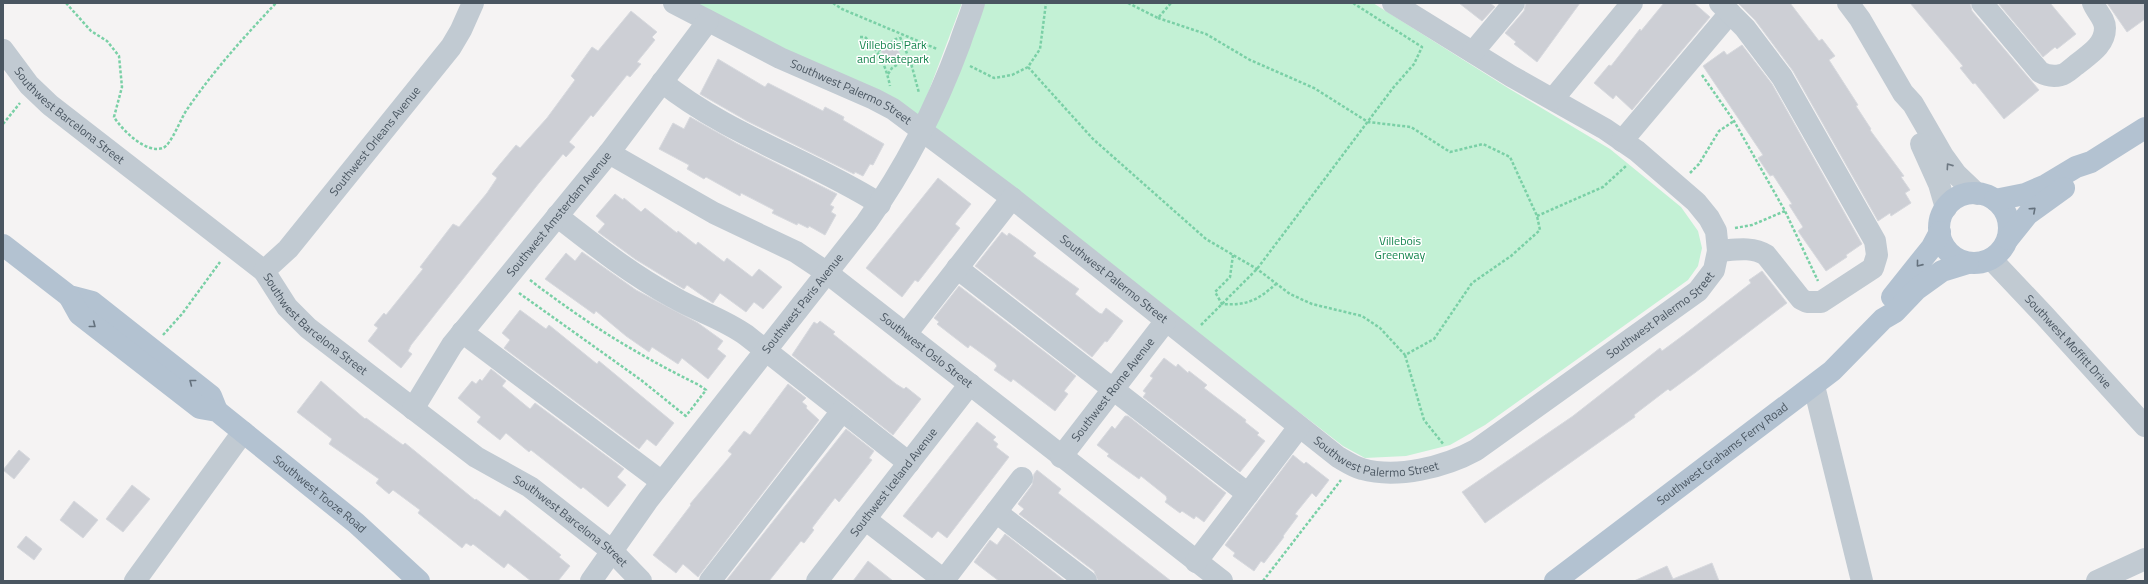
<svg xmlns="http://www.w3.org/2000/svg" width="2148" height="584" viewBox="0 0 2148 584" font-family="'Titillium Web',sans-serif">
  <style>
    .green { fill: #c3f1d5 }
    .building { fill: #cdcfd5; stroke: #d7d9de }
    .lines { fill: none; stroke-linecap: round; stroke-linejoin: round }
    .path { stroke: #7ad0a6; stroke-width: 2.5; stroke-dasharray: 3 2; stroke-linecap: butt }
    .minor { stroke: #c1cad2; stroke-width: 22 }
    .major { stroke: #b3c2d1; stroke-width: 22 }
    .oneway { stroke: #6e7983 }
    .oneway2 { stroke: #64717d }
    .labels { text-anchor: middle; stroke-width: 3; stroke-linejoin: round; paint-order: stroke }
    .park-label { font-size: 12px; fill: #17864f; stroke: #fff }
    .street-label { font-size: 12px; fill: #4a5661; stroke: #fff }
  </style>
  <rect width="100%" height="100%" fill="#f5f3f3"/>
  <path class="green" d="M683,3H962L919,117Z
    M980,3H1373L1508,88L1610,149L1681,207L1698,231L1702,248L1698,266L1688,280L1485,425L1450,445L1406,456L1365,458L1343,446L956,148L936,130L935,124Z"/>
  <path class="building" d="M1459,3H1490L1495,7L1482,21Z
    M1526,3H1580L1537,62L1514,44L1516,42L1505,33L1524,11Z
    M1664,3H1694L1710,17L1632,110L1616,95L1613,99L1594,83L1609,65L1611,66L1640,29L1641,31Z
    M1738,3H1790L1819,41L1822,39L1835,56L1829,60L1858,105L1856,106L1871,129L1870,130L1904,176L1901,177L1910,190L1905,193L1911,203L1891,216L1890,213L1878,221L1793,71L1755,20Z
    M1910,3H1970L1972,11L2039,90L2004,119L1975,83L1973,84L1960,68L1963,66Z
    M1998,3H2050L2076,34L2057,49L2055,47L2043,57Z
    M2107,3H2145V19L2127,32Z
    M631,11L657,32L652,37L655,40L637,62L641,64L630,77L627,75L593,117L591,115L569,142L575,147L566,157L563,154L539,183L440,308L411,345L408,351L412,354L401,368L368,341L378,328L374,325L384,313L386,315L423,269L420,267L453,224L459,227L487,193L497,178L492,174L501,163L516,145L520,148L547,118L575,80L571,76L592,47L598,51Z
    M893,43L900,54L888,62L881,51Z
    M1742,45L1772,84L1862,244L1846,255L1847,257L1826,271L1798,231L1803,227L1789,205L1792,204L1773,175L1770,176L1758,158L1763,155L1703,66L1724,51L1727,55Z
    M718,59L765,87L768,83L823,111L825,107L844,117L843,120L884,144L873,165L870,164L863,176L855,172L854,174L747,121L700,94Z
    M690,117L736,143L837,194L830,205L834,207L831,212L836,215L825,235L809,226L808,228L798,223L797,225L772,213L774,210L741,193L740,196L706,177L704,179L687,169L689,165L659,149L673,123L684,129Z
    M938,178L971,204L955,224L960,228L918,282L915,280L902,297L866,268Z
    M615,194L623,200L624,198L641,212L645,208L677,233L678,231L696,245L698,242L724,262L727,258L752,277L759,269L782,287L763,309L754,302L746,312L720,293L713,303L687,285L684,289L679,286L635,259L598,232L605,224L596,216Z
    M1002,232L1007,236L1009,233L1019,240L1036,253L1033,256L1079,289L1075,294L1099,313L1102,314L1106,308L1123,321L1107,342L1105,341L1092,357L975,266Z
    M582,252L636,290L698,323L723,341L717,349L726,356L708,379L682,358L678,364L652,347L649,352L626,336L596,311L594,314L545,279L566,253L575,261Z
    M1762,271L1787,303L1696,372L1670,391L1668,389L1634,415L1635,417L1485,523L1462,492L1573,416L1660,348L1662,351L1685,334L1751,283L1749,280Z
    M959,286L1076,376L1064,391L1068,394L1055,411L1013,379L1011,382L994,370L997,366L995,363L970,345L968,348L937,324L939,322L934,318Z
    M520,310L546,329L549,325L597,364L599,361L674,423L656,446L647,439L639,449L504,348L510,340L502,333Z
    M820,321L835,332L833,334L896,384L904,389L906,387L921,399L893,435L792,355L814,322L817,324Z
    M1164,358L1176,367L1178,364L1188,373L1189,371L1207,385L1204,388L1246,420L1245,422L1259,433L1257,435L1265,441L1240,472L1143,397L1146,393L1143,391L1153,378L1150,376Z
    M491,369L506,381L502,386L530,409L535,403L624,469L617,477L626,485L608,507L583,487L581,489L531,450L529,452L506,433L500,440L477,422L481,417L458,398L472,381L476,384L480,379L482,381Z
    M321,381L365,419L366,418L403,445L405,443L475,500L476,499L500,517L505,510L561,555L559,557L570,566L558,581H531L508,563L504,568L473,544L471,546L466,543L462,548L418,513L420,510L393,490L389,494L376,483L379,479L329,444L332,439L297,412Z
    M788,384L806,398L802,402L807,406L806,408L819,420L698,577L683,564L676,573L653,555L691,505L690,504L732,454L728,451L744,431L750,435Z
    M1125,416H1128L1226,493L1204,522L1196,516L1194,519L1182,511L1180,513L1165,502L1167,499L1166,496L1141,476L1139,479L1107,456L1109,454L1097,445L1112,426L1115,429Z
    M977,422L996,437L993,440L998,444L996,447L1009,457L947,538L938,531L932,538L903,516Z
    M846,429L874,451L869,458L872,460L839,502L835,498L812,528L814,530L804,543L801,541L769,581H726Z
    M19,450L30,459L14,479L3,470Z
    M1293,455L1304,464L1306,462L1329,480L1316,497L1312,493L1295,514L1298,516L1283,536L1284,537L1264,563L1261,561L1254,571L1233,556L1235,553L1225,545Z
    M1037,470L1061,489L1058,493L1171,581H1098L1094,571L1019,514L1024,509L1018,504L1032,485L1034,474Z
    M132,485L150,499L123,532L106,519Z
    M74,501L98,520L83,538L60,520Z
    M1005,534L1065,581H999L974,562L990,540L997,545Z
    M26,536L42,549L34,560L17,547Z
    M868,561L893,581H853Z
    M1712,563L1719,581H1634L1667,566L1673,579Z"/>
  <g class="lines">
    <path class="path" d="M66,3L91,31L107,41L119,56L122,87L114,117C122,130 146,154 163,148C172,144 181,117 188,108C215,69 244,37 276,3
      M833,3L842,9L937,49
      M1128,3L1158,18L1171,3
      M860,37H865C879,51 886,66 890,86
      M900,37L911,63L919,93
      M878,51L899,37
      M970,66L994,78L1012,75L1028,67L1040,49L1046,3
      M1028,67L1093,139L1206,239L1257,269L1290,294L1312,304L1362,316L1380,328L1405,355L1434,339L1472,283L1511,256L1540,230L1537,216L1510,157L1483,144L1450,152L1411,127L1368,122L1314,88L1250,60L1206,34L1158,18
      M888,74L892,68L903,61L911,63
      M1702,75L1734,121L1785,211L1818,281
      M3,124L20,103
      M1690,173L1699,164L1719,131L1734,121
      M1537,216L1603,187L1626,166
      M1735,228L1752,225L1785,211
      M1233,255L1230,277L1215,292L1222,304C1247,306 1258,300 1277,283
      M530,280C586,323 636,354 699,385L706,390L686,416
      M519,293L641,380L687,417
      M1201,325L1257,269L1393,88L1414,64L1422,47L1353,3
      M163,335L182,314L220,262
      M1405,355L1424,420L1444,445
      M1263,581L1341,480"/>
    <g class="minor">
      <path id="s1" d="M674,3L780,58L874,99L893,109L1012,198L1338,457C1345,461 1354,467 1362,469C1397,479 1445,467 1476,450L1698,291L1714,270L1718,251L1716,231L1709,218L1696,202L1637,151L1605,129L1511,76L1393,3"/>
      <path d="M1848,3L1860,19L1903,93L1913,104L1943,156L1956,174L1977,194"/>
      <path d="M1982,3L2040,72C2047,76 2053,77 2061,75C2066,74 2072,68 2076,65C2088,55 2105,46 2105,28C2105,19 2096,11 2093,3"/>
      <path id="s2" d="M3,50L29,85L50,105L264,271L287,307L308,328L476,457L530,487L612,551L641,581"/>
      <path d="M1473,52L1514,3"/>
      <path d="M662,82C728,135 809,159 880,204"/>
      <path d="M1553,99L1632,3"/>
      <path d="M1622,141L1730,13"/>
      <path d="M1921,144L1939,184L1946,208"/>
      <path id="s3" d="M609,153L714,213L796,252L826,272L1222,581"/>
      <path d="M557,216C594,245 632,275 673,297C697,311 724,319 746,335L909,463"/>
      <path d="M1718,251C1734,250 1752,246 1766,255L1801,299L1807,302H1821L1873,268L1877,255L1875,241L1782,77L1745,28L1720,3"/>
      <path id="s4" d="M1991,259L2044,315L2145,426"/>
      <path d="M957,268L1248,494"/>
      <path id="s5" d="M264,271L288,249L451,47L461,30L473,3"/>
      <path d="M462,332L662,482"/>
      <path d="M906,334L1012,198"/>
      <path d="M1814,386L1862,581"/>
      <path id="s6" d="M413,409L452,345L609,153L708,21"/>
      <path id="s7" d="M1061,457L1165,322"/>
      <path d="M996,512L1086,581"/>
      <path d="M865,519L945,581"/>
      <path d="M1196,562L1299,427"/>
      <path d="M944,580L1022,478"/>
      <path d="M135,581L243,432"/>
      <path id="s8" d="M591,581L648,500L866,223C906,167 936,108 960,43C964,30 970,17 974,3"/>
      <path d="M710,581L842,411"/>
      <path id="s9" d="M817,581L970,384"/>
      <path d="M2097,581L2145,559"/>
    </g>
    <g class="major">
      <circle cx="1974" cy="228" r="35"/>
      <path d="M1995,200L2025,194L2046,185L2076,167L2091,162L2145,128"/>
      <path d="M2008,239L2028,214L2064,188"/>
      <path d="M3,245L69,296L92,302L211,396L217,411"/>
      <path id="s10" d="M69,296L79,314L200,408L217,411L356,523L419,581"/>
      <path d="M1892,297L1932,247L1940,232"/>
      <path id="s11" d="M1555,581L1832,371L1883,319L1895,312L1917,289L1942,271L1968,263"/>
    </g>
  </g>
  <defs><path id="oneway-chevron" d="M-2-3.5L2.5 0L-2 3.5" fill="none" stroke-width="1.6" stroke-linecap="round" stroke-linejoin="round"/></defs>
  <use class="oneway" href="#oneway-chevron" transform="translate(1949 166) rotate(-125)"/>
  <g class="oneway2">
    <use href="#oneway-chevron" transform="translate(2033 210) rotate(-42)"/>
    <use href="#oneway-chevron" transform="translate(1919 264) rotate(129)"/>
    <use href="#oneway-chevron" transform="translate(93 325) rotate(38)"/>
    <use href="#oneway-chevron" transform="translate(192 382) rotate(-142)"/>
  </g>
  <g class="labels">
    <g class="park-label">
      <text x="893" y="49">Villebois Park<tspan x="893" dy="14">and Skatepark</tspan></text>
      <text x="1400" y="245">Villebois<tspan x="1400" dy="14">Greenway</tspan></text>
    </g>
    <g class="street-label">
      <text dy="4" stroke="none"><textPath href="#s1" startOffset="198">Southwest Palermo Street</textPath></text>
      <text dy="4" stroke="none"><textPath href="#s2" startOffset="94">Southwest Barcelona Street</textPath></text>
      <text dy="4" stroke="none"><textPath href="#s5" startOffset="171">Southwest Orleans Avenue</textPath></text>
      <text dy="4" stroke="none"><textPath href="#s6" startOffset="244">Southwest Amsterdam Avenue</textPath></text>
      <text dy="4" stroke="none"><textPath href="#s1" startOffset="522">Southwest Palermo Street</textPath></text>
      <text dy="4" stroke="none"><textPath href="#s8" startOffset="349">Southwest Paris Avenue</textPath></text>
      <text dy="4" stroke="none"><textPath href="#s1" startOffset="1182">Southwest Palermo Street</textPath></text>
      <text dy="4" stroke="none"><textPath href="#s2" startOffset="418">Southwest Barcelona Street</textPath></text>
      <text dy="4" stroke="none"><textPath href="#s4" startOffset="113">Southwest Moffitt Drive</textPath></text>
      <text dy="4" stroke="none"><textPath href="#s3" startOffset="375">Southwest Oslo Street</textPath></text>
      <text dy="4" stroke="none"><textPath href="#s7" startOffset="85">Southwest Rome Avenue</textPath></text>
      <text dy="4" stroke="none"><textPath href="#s1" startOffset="846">Southwest Palermo Street</textPath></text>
      <text dy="4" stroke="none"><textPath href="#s11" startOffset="210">Southwest Grahams Ferry Road</textPath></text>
      <text dy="4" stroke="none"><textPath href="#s9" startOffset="125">Southwest Iceland Avenue</textPath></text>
      <text dy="4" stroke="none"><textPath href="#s10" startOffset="323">Southwest Tooze Road</textPath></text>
      <text dy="4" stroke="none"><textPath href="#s2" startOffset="742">Southwest Barcelona Street</textPath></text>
    </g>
  </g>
  <rect width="2148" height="584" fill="none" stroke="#4a5661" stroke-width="8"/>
</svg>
